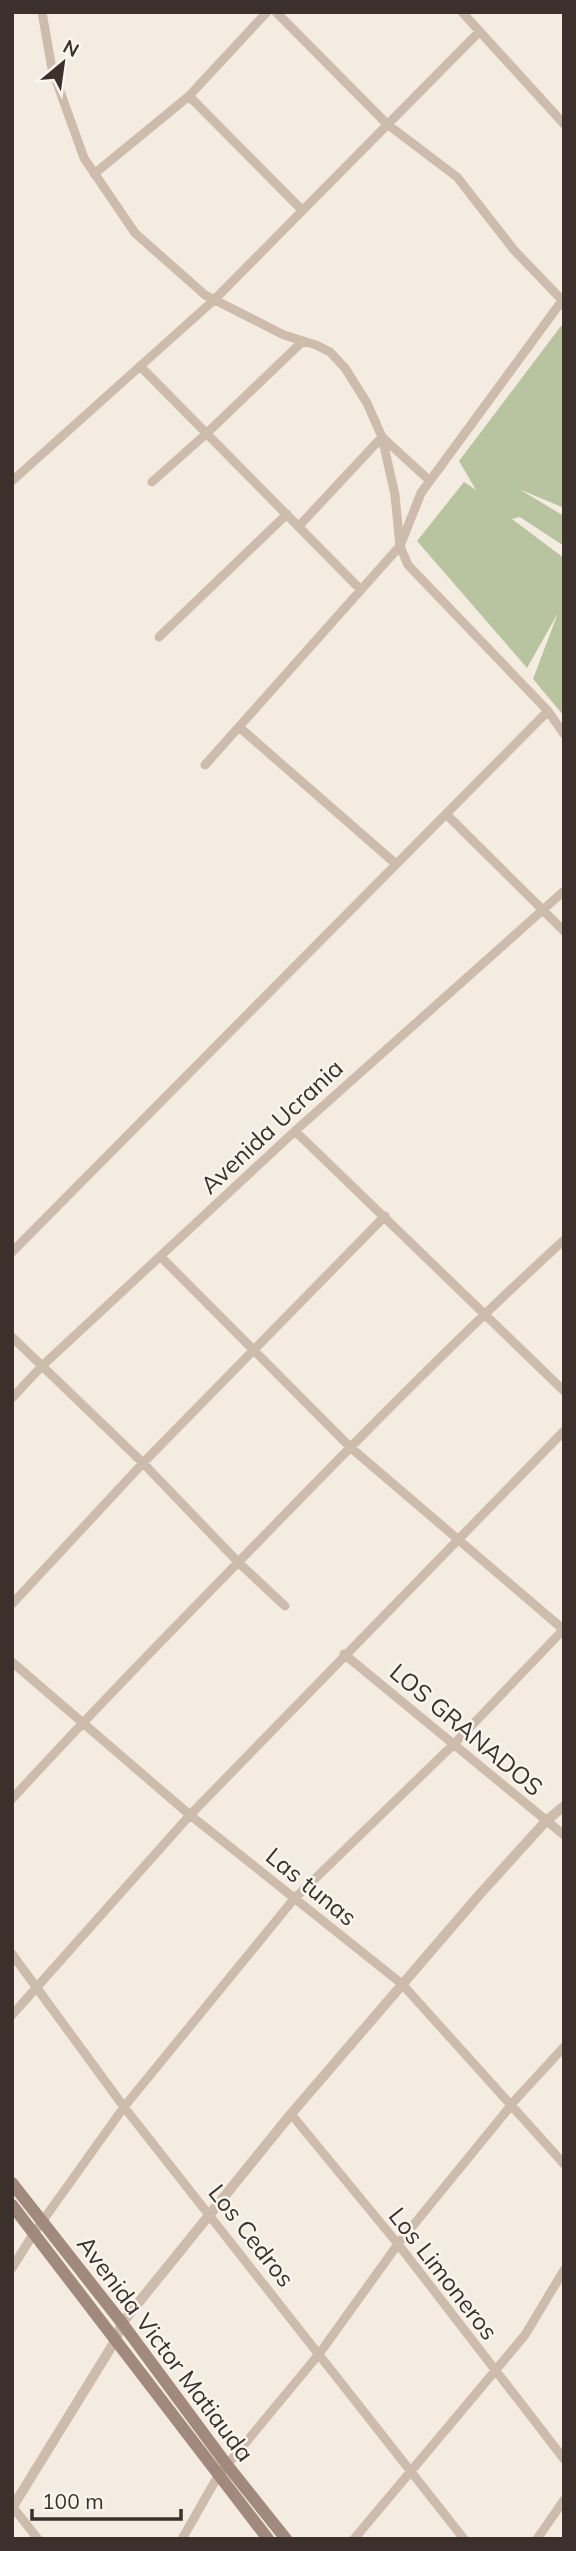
<svg xmlns="http://www.w3.org/2000/svg" width="576" height="2551" viewBox="0 0 576 2551" font-family="Mulish,sans-serif">
  <style>
    .green { fill: #b8c4a0 }
    .lines { fill: none; stroke-linecap: round; stroke-linejoin: round }
    .minor { stroke: #cdbbac; stroke-width: 9 }
    .tertiary { stroke: #cdbbac; stroke-width: 10 }
    .secondary { stroke: #a18a7d; stroke-width: 12 }
    .labels { text-anchor: middle; stroke-width: 5; stroke-linejoin: round; paint-order: stroke }
    .street-label { font-size: 24px; fill: #3b302b; stroke: #fbf5ee }
  </style>
  <rect width="100%" height="100%" fill="#f4ebe1"/>
  <path class="green" d="M561,326H564V508L519,489L564,516V546L520,517L512,519L564,558V716L533,679L558,613L527,668L417,541L464,482L476,490L459,461Z"/>
  <g class="lines">
    <path class="minor" d="M42,12L52,69L84,158L135,233L205,295L284,335L316,345L330,352L345,368L367,403L382,437L395,495L400,546L408,565L548,711L564,734
      M276,12L387,124L457,177L514,250L562,300
      M462,12L564,124
      M189,96L302,210
      M94,174L189,96L267,12
      M140,366L361,590
      M12,481L214,300L479,32
      M152,482L207,433L303,341
      M299,526L382,437L430,481
      M159,637L287,514
      M239,727L396,864
      M205,765L400,546L421,493L564,298
      M446,814L564,931
      M295,1131L564,1391
      M12,1252L548,711
      M161,1257L350,1447L564,1630
      M12,1337L143,1463L238,1562L285,1606
      M12,1398L41,1367L295,1131L564,891
      M12,1604L143,1463L385,1216
      M344,1654L564,1835
      M12,1662L190,1815L402,1984L564,2164
      M12,1799C92,1711 175,1627 258,1542C358,1439 458,1337 564,1240
      M12,1954L124,2107L464,2539
      M12,2015L190,1815L564,1431
      M291,2114L398,2244L564,2459
      M12,2268L34,2233L124,2107L293,1900L454,1744L564,1629
      M12,2506L38,2539
      M182,2539L218,2476L319,2354L398,2244L517,2098L564,2047
      M354,2539L525,2335L564,2270
      M537,2539L564,2500"/>
    <path class="tertiary" d="M12,2508L115,2341L122,2323L291,2114L480,1894L546,1821L564,1806"/>
    <path class="secondary" d="M12,2183L122,2323L227,2465L286,2539
      M12,2205L268,2539"/>
  </g>
  <g class="labels">
    <g class="street-label">
      <text transform="translate(272 1127) rotate(-43)" y="8">Avenida Ucrania</text>
      <text transform="translate(466 1730) rotate(40)" y="8">LOS GRANADOS</text>
      <text transform="translate(311 1887) rotate(39)" y="8">Las tunas</text>
      <text transform="translate(251 2236) rotate(52)" y="8">Los Cedros</text>
      <text transform="translate(443 2274) rotate(52)" y="8">Los Limoneros</text>
      <text transform="translate(165 2349) rotate(53)" y="8">Avenida Victor Matiauda</text>
    </g>
  </g>
  <rect width="576" height="2551" fill="none" stroke="#3b302b" stroke-width="28"/>
  <g transform="translate(63 63) rotate(29)" stroke="#fbf5ee" stroke-width="5" paint-order="stroke">
  <path d="M0-5L12 26L0 18L-12 26Z" fill="#3b302b"/>
  <text y="-10" font-size="19" font-weight="bold" text-anchor="middle" fill="#3b302b">N</text>
  </g>
  <path d="M32 2509v10h149v-10" fill="none" stroke="#3b302b" stroke-width="3.5"/>
  <text x="42" y="2509" font-size="21" fill="#3b302b" stroke="#fbf5ee" stroke-width="5" paint-order="stroke">100 m</text>
</svg>
